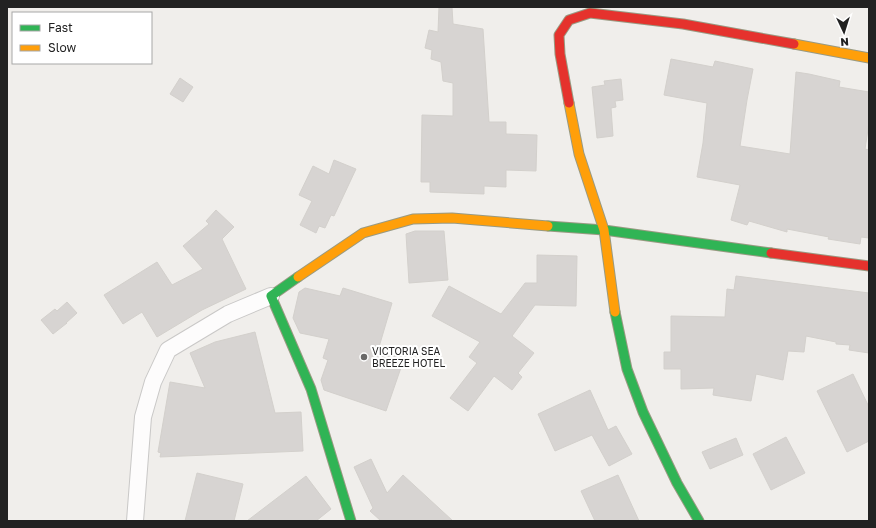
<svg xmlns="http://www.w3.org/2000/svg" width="876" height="528" viewBox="0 0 876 528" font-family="'Golos Text',sans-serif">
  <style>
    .building { fill: #d7d4d2; stroke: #d3d0cc }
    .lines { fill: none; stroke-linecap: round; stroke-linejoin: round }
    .street-casing { stroke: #c9c8c7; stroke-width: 18 }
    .fast-casing { stroke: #999a82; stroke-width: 11 }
    .slow-casing { stroke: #999a82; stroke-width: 11 }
    .jam-casing { stroke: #999a82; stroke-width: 11 }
    .street { stroke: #fdfcfc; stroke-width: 16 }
    .fast { stroke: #30b455; stroke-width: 9 }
    .slow { stroke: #ff9f0a; stroke-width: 9 }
    .jam { stroke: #e5322d; stroke-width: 9 }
    .poi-dot { fill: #6a6968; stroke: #fff; stroke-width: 1.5 }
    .labels { text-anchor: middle; stroke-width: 4; stroke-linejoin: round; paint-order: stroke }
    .poi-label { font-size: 10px; fill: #222; stroke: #fff; text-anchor: start }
  </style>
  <rect width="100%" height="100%" fill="#f0eeeb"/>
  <path class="building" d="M439,7H452L453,24L483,29L489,122H506V134L537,135L536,171L506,170V187L484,186V194L430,192V182H421L422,115L453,116V83L443,81L441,62L431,59L432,50L425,48L429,30L438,32Z
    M671,59L713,67L715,61L753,69L747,100L740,146L790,154L796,72L809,74L840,81L839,87L869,92V123L865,149L869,150V238L861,237L860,244L828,239L829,237L787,229V232L749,221L747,225L731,220L740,185L697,177L703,143L707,103L664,95Z
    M180,78L193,87L183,102L170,94Z
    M621,79L623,100L615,101L616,107L611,108L613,136L597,138L592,87L605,85L604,81Z
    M334,160L356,169L334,216L331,215L325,228L319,226L316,233L300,225L312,201L299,195L313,166L329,174Z
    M216,210L234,227L222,239L246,289L202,310L157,337L142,312L123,324L104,295L157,262L172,285L203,269L183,246L209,224L206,221Z
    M415,231H444L448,280L409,283L406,234Z
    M537,255L577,256L576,306L535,305L512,336L534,353L518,373L522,377L512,390L494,376L468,411L450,398L477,363L469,357L480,342L432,316L449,286L501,314L525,283H537Z
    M736,276L869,293V353L849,350L850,345L836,344V342L806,336L804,352L788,351L783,380L756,374L751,401L713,395L714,388L681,389V369H664V352H671V316L725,317L727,289L734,290Z
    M305,288L340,296L343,288L392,303L379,347L405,356L386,411L324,390L321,380L328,360L323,358L329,339L300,333L293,318L299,292Z
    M67,302L77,313L66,323H67L53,334L41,320L55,309L57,311Z
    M255,332L275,413L301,412L303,451L160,457L161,453L158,452L170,382L205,388L190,353L215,342Z
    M853,374L869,407V441L847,452L817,391Z
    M590,390L608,430L616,426L632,454L609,466L592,435L555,451L538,414Z
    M786,437L805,473L771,490L753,454Z
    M736,438L743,455L710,469L702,452Z
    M371,459L387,493L403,475L453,521H381L370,511L373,508L354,467Z
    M197,473L243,484L234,521H185Z
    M618,475L639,521H595L581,491Z
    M306,476L331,509L316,521H247Z"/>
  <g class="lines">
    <g class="street-casing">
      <path id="street" d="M135,521L143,417L153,382L168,350L228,314L271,296"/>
    </g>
    <g class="fast-casing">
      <path id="fast" d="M548,226L604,230L771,253
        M298,277L271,296L311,389L351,521
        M615,312L627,369L643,412L677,483L699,521"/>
    </g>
    <g class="slow-casing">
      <path id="slow" d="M794,44L869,58
        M569,103L579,154L604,230L615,312
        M298,277L363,233L413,219L452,218L548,226"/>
    </g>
    <g class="jam-casing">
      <path id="jam" d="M569,103L560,54L559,35L569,20L590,13L683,24L794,44
        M771,253L869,266"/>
    </g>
    <use href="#street" class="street"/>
    <use href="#fast" class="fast"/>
    <use href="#slow" class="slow"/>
    <use href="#jam" class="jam"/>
  </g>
  <circle class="poi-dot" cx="364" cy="357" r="4"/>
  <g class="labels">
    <g class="poi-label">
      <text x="372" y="355">VICTORIA SEA<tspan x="372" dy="12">BREEZE HOTEL</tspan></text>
    </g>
  </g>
  <rect width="876" height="528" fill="none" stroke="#222222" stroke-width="16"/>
  <rect x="12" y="12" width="140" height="52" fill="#ffffff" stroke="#a7a7a7"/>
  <rect x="20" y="25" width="20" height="6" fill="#30b455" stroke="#a7a7a7"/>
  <text x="48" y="32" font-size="12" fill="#222222">Fast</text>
  <rect x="20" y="45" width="20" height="6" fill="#ff9f0a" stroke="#a7a7a7"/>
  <text x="48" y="52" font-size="12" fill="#222222">Slow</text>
  <g transform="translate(844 32) rotate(176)" stroke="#ffffff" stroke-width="3" paint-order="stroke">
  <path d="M0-3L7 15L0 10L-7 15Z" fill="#222222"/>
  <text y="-6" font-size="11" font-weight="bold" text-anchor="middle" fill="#222222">N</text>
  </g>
</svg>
